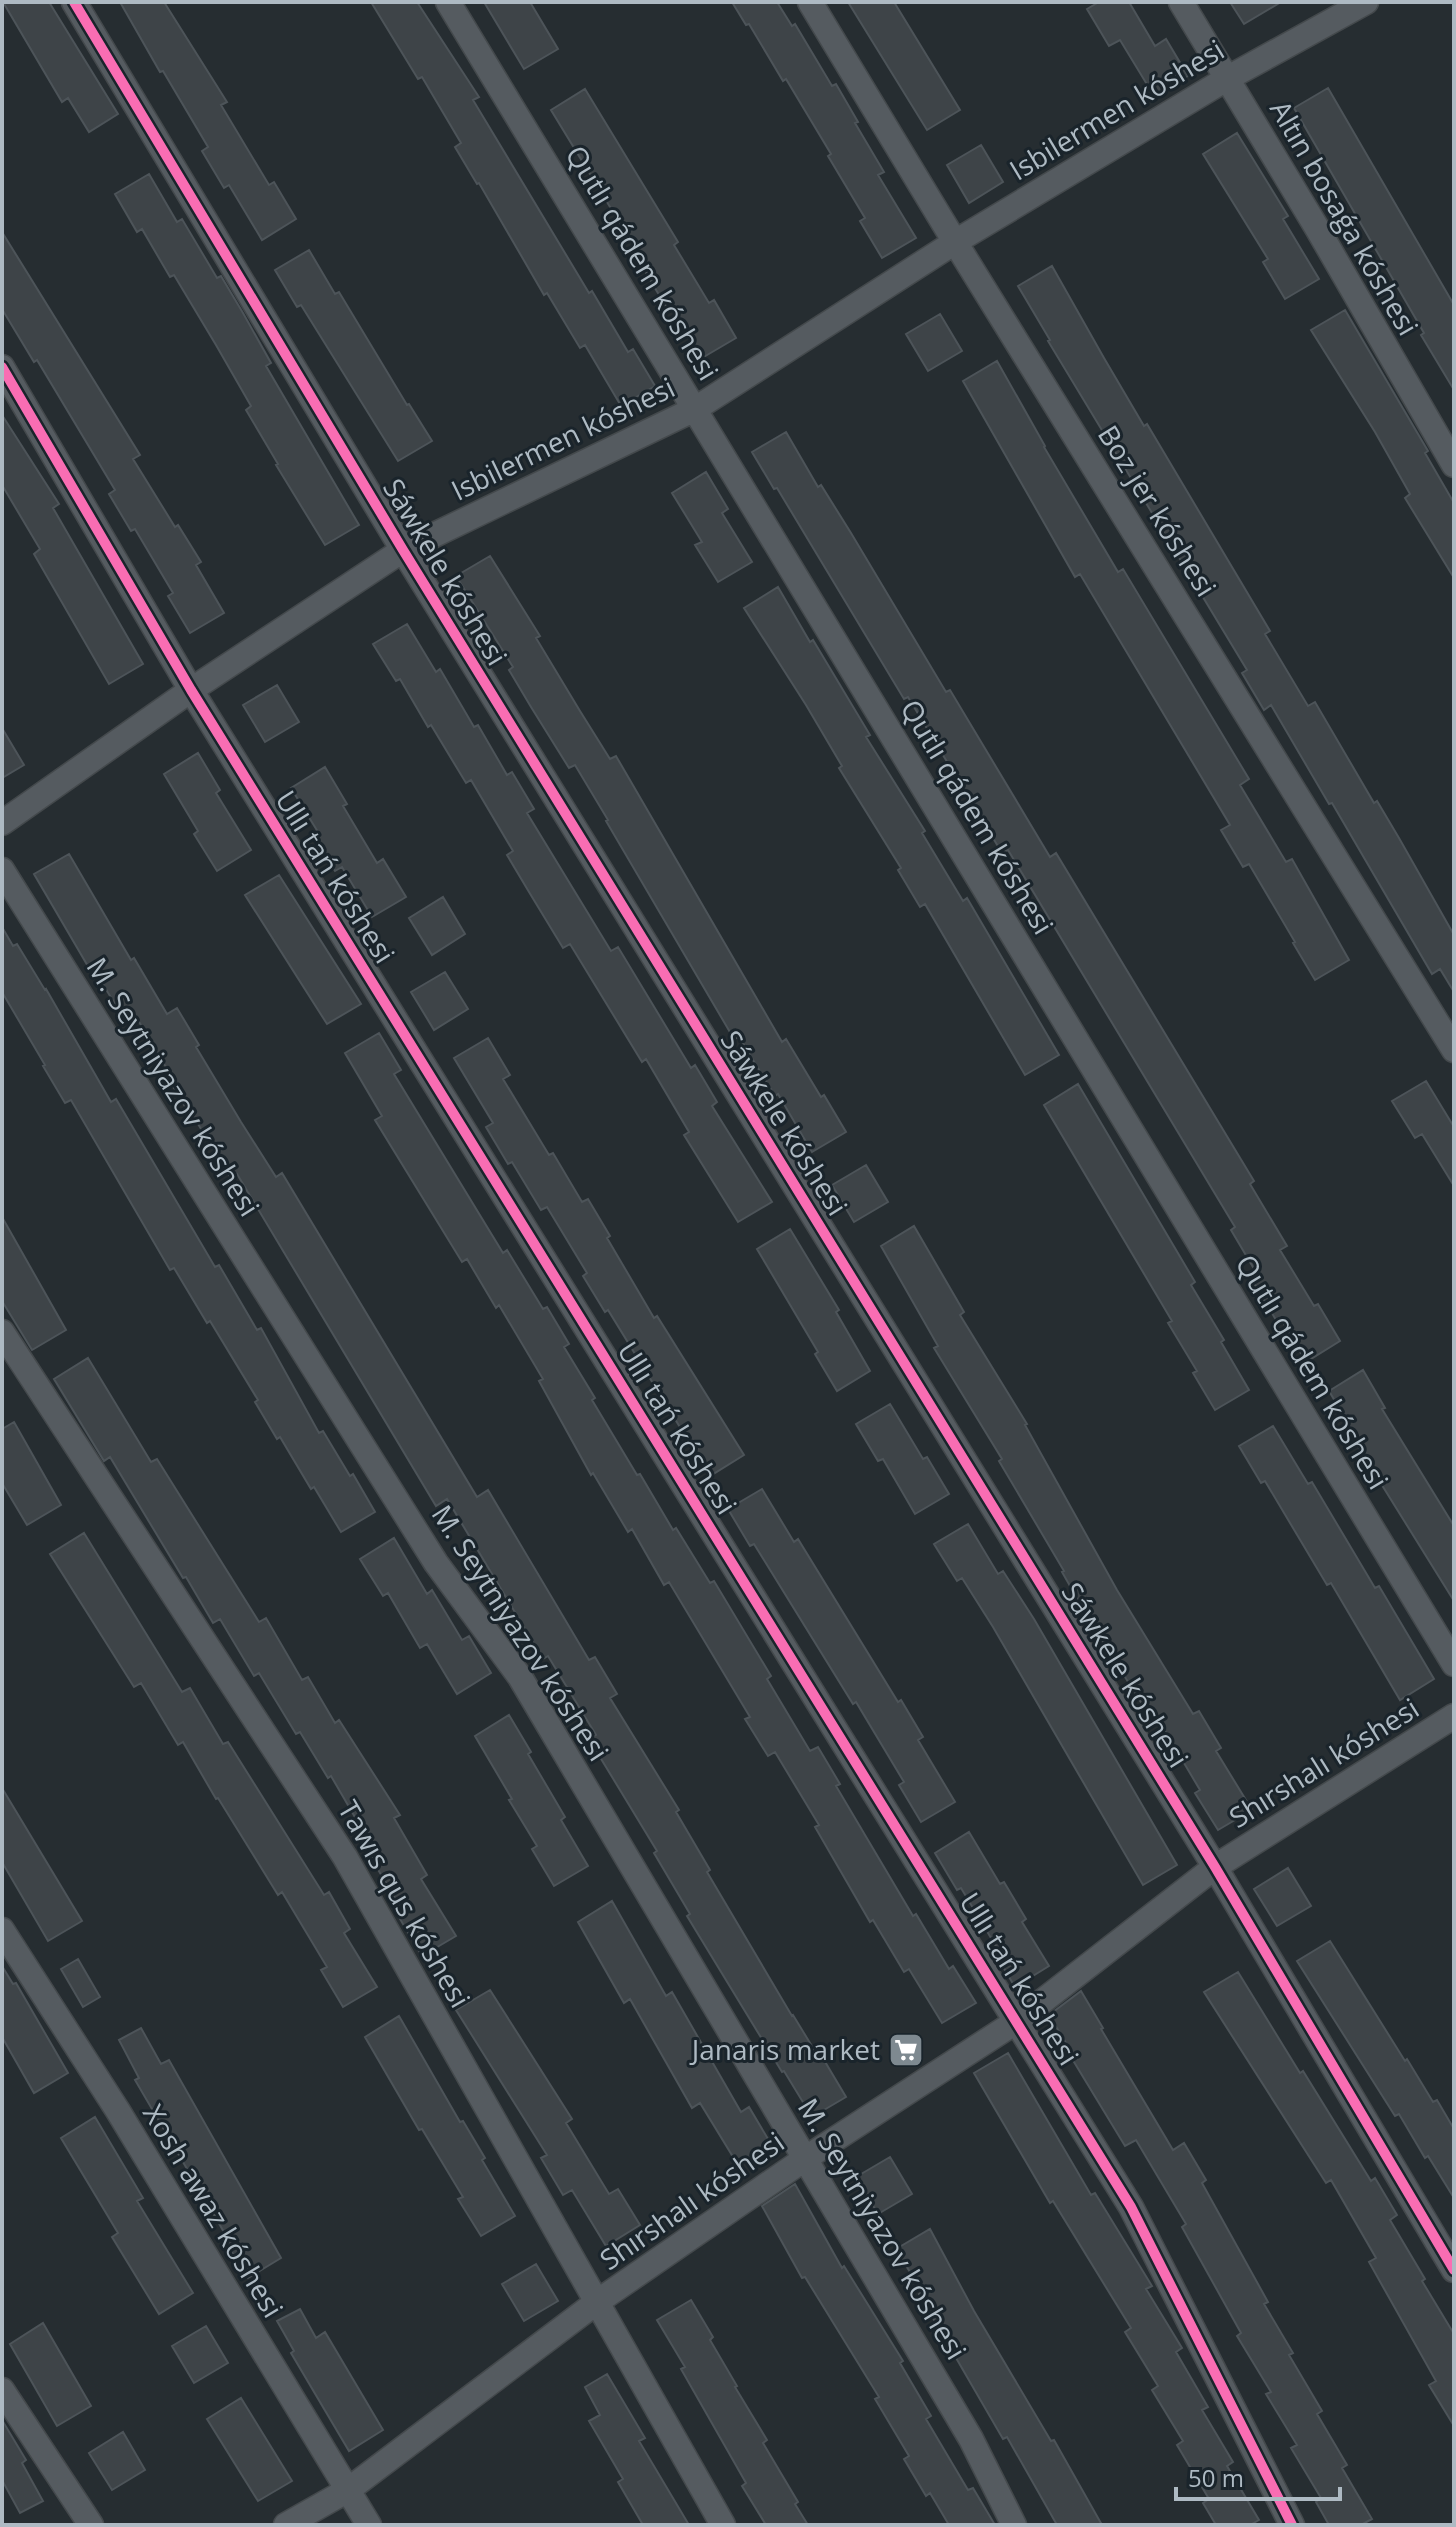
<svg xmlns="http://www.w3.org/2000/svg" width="1456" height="2527" viewBox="0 0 1456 2527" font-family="'Open Sans',sans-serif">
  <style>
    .building { fill: #3e4448; stroke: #4d5459; stroke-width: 2 }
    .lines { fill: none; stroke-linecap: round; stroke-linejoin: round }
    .minor-casing { stroke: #44494c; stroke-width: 27 }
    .minor { stroke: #555b60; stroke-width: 24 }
    .cycleway-casing { stroke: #1a242b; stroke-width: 15 }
    .cycleway { stroke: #f96db3; stroke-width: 10 }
    .labels { text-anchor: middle; stroke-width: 6; stroke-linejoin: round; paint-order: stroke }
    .street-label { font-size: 28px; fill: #aebac3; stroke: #1a242b }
    .poi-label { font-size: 28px; fill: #aebac3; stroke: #1a242b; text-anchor: end }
  </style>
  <rect width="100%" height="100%" fill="#262d31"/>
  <path class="building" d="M3,2H49L118,114L89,132L68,98L62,102Z
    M120,2H164L227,102L221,105L269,185L274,182L296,219L262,240L229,185L224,188L202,151L208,147L163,71L160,72Z
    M371,2H417L479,97L473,100L589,293L592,291L628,352L633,349L655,386L621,406L585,345L580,348L547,293L544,295L479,183L477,184L455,147L461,143L422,77L418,79Z
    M484,2H530L558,49L524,69Z
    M732,2H777L792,26L795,24L832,86L836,84L858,122L855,123L884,172L878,175L916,238L882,258L860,221L865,218L828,156L831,154L786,79L783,81L749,24L746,25Z
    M848,2H894L960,110L927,130Z
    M1099,2H1129L1155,46L1166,39L1188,76L1154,96L1120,40L1109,46L1087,9Z
    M1230,2H1281L1244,24Z
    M1328,88L1454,305V390L1421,335L1424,333L1294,108Z
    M585,89L678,242L674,245L709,303L714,300L736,338L702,358L672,308L668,310L646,273L649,271L551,110Z
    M1237,133L1288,216L1283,219L1319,279L1285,299L1263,262L1268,259L1203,154Z
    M981,145L1003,182L969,203L947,165Z
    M149,174L177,222L182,219L217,278L221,276L243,313L271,363L266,366L359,525L325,545L276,465L278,464L246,410L251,406L216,345L174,275L170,277L142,229L137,232L115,194Z
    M2,232L140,455L133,459L175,527L178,525L201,562L196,565L224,613L190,633L168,596L173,593L135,529L131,531L109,494L115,490L37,360L34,362L2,309Z
    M309,250L335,294L339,292L407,405L409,404L432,441L398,461L301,305L297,307L275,270Z
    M1052,266L1104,358L1144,426L1147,424L1270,631L1265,634L1308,706L1315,702L1374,803L1377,801L1399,838L1454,935V992L1440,969L1432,974L1332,803L1329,804L1271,705L1264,710L1242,673L1247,670L1048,341L1050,340L1018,286Z
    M1345,310L1428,451L1425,453L1454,503V578L1405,498L1410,494L1375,432L1311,330Z
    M940,314L962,351L928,371L906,334Z
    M997,361L1045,446L1044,447L1118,572L1123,569L1249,779L1240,785L1286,862L1292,859L1349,960L1315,980L1293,943L1295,942L1249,864L1243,867L1221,830L1230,825L1080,574L1075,577L963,381Z
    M2,415L59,504L53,508L143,664L109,684L34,554L40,549L2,485Z
    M786,432L818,487L821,485L851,533L946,692L950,690L1050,857L1056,853L1254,1181L1250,1184L1287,1246L1280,1250L1314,1306L1318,1304L1340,1341L1306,1362L1280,1317L1276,1320L1254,1283L1260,1279L1231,1230L1235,1227L1008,850L1002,853L908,697L904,699L777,488L774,489L752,452Z
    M706,472L728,509L722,513L752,562L718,582L695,545L702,542L672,493Z
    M490,556L540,636L536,638L580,711L610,759L616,756L782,1042L786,1039L821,1097L824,1095L846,1132L812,1152L778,1094L775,1096L739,1037L734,1039L606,821L608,820L575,765L569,768L531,707L509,670L513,667L456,576Z
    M778,587L810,642L813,640L870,735L866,737L925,831L922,833L963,901L967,898L1059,1055L1025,1075L925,904L920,907L898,870L901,868L839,768L842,766L806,705L744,608Z
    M407,624L436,672L440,669L474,727L478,725L507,775L512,772L534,809L527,813L611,951L618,947L691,1068L695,1065L717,1102L712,1106L772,1202L738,1222L684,1135L689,1132L646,1059L642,1062L570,944L563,948L529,892L507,855L513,851L471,780L466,783L431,725L428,727L400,679L396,681L373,644Z
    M277,685L299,722L265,742L243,705Z
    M2,728L24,765L2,778Z
    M198,753L220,790L216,793L251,850L217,871L194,834L198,831L164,774Z
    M325,767L347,804L343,806L377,863L383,859L406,897L372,917L342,867L335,871L313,834L318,832L291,788Z
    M69,854L131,960L134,958L167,1014L177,1008L199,1045L196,1047L241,1122L276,1177L282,1173L477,1497L488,1490L589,1660L595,1657L617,1694L610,1698L679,1810L676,1812L710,1870L707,1872L792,2016L793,2015L821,2061L824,2060L846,2097L812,2117L784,2071L782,2072L687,1916L690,1914L654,1853L657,1851L589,1739L596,1735L548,1656L543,1659L447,1499L436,1506L237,1174L231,1178L195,1119L193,1120L171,1083L174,1081L132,1010L122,1016L92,966L89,968L34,874Z
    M279,875L361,1004L327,1024L245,895Z
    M443,897L465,934L432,955L409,918Z
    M2,927L13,946L17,944L45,990L46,989L111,1102L116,1099L215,1267L219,1265L257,1330L261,1328L319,1433L323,1431L350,1476L353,1474L375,1512L341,1532L314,1487L311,1489L280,1437L277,1439L255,1402L258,1400L210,1321L207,1323L174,1268L170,1270L71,1100L65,1103L43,1066L45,1065L2,992Z
    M445,972L468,1009L434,1030L411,992Z
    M379,1033L401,1070L394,1074L503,1253L507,1250L543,1309L547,1307L569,1344L564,1347L595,1398L592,1400L637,1475L640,1474L673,1530L676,1528L710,1583L714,1581L771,1676L767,1679L810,1751L818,1747L840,1784L836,1786L913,1916L916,1914L949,1969L953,1966L976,2003L942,2023L909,1969L904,1972L873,1920L870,1922L815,1827L819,1825L775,1752L768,1756L745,1719L750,1717L669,1582L664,1585L632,1529L628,1532L593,1473L591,1475L539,1381L543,1379L499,1305L496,1308L467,1259L462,1262L375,1120L382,1116L345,1053Z
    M488,1038L510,1075L503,1079L549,1155L553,1153L582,1202L588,1199L610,1236L607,1238L654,1318L657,1316L744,1455L710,1476L608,1310L605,1312L583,1276L587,1273L547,1207L541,1210L512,1162L508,1164L486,1127L493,1123L454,1058Z
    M1426,1081L1454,1127V1186L1422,1134L1415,1138L1392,1101Z
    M1078,1084L1195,1282L1191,1285L1224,1340L1221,1342L1249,1390L1215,1410L1193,1373L1197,1371L1168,1323L1172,1321L1044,1105Z
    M866,1165L888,1202L854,1222L832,1185Z
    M2,1217L66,1330L32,1350L2,1301Z
    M914,1226L964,1312L960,1315L1027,1424L1025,1425L1117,1590L1193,1714L1199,1711L1221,1748L1216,1751L1252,1810L1218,1830L1195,1793L1200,1790L1152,1709L1147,1712L1091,1623L1062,1572L1064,1571L999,1461L1002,1459L934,1348L938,1346L881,1246Z
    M790,1229L839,1310L836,1312L870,1371L837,1391L815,1354L818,1352L757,1249Z
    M88,1358L151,1462L157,1459L259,1622L266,1618L302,1680L308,1677L335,1723L339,1720L400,1815L394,1818L427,1875L421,1879L456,1936L422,1956L400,1919L406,1916L371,1858L377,1855L331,1776L328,1778L300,1732L296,1734L259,1673L254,1676L220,1619L213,1623L186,1577L183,1578L110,1457L104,1461L54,1379Z
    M1363,1370L1385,1408L1382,1409L1454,1526V1601L1357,1445L1360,1443L1329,1391Z
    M890,1404L923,1459L927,1457L949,1494L915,1514L883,1459L878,1461L856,1424Z
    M14,1422L61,1505L27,1525L2,1483V1429Z
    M1273,1426L1308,1484L1312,1482L1375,1588L1379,1586L1434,1679L1400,1700L1331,1583L1327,1585L1265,1481L1261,1483L1239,1446Z
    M762,1489L794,1542L798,1539L898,1702L901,1700L923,1737L918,1740L955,1802L921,1822L899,1785L904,1782L856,1702L853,1704L754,1544L750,1546L728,1509Z
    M968,1524L998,1574L1003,1571L1034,1619L1177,1865L1143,1885L993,1627L962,1578L957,1581L934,1544Z
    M84,1533L182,1692L190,1688L223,1744L228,1742L324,1895L329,1892L350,1929L344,1933L377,1987L343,2007L321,1970L327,1967L282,1892L278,1895L218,1798L216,1799L183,1742L178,1745L141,1683L134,1687L50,1554Z
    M394,1538L427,1594L432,1590L462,1640L469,1636L491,1673L457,1694L427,1644L420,1648L388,1593L383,1596L360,1559Z
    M509,1715L531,1752L528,1754L565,1817L561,1820L588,1866L554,1886L532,1849L537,1846L509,1800L512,1799L475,1736Z
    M2,1788L82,1921L48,1941L2,1862Z
    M969,1832L1000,1884L1004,1882L1026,1919L1022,1922L1049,1966L1015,1987L993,1950L997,1948L961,1888L957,1890L935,1853Z
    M1288,1868L1311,1906L1277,1926L1254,1889Z
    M612,1901L666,1996L672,1992L741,2112L749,2107L771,2144L738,2165L700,2103L692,2108L630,1999L624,2003L578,1922Z
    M1330,1941L1405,2061L1407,2059L1433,2102L1437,2100L1454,2129V2198L1428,2156L1425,2158L1399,2114L1395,2116L1297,1961Z
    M78,1959L100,1997L83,2007L61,1969Z
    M2,1966L13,1984L16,1983L68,2073L34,2093L2,2037Z
    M1238,1972L1300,2073L1303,2071L1371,2181L1375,2178L1397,2215L1390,2220L1425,2279L1422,2281L1454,2334V2426L1429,2385L1436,2381L1369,2262L1376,2258L1331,2180L1326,2183L1204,1992Z
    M490,1990L572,2119L566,2123L609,2194L618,2189L640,2225L606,2246L572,2190L563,2195L541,2158L547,2155L456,2010Z
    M1081,1991L1103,2028L1101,2029L1173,2150L1184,2143L1206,2180L1202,2183L1268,2302L1264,2304L1293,2353L1289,2355L1322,2411L1317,2414L1347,2465L1342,2468L1372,2519L1361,2525H1329L1316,2502L1321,2498L1291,2448L1297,2445L1266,2394L1271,2392L1237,2336L1241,2333L1182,2227L1186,2224L1136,2140L1125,2146L1071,2057L1074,2056L1049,2015Z
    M399,2016L460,2122L463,2121L485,2158L482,2160L515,2216L481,2236L458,2199L463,2197L422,2129L419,2130L365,2037Z
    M141,2028L161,2064L169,2060L281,2258L248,2278L225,2241L228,2239L135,2080L139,2078L119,2040Z
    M1008,2053L1091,2195L1095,2193L1152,2286L1146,2289L1182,2348L1176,2352L1208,2407L1202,2410L1233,2462L1227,2466L1259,2520L1250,2525H1216L1203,2503L1209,2499L1177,2445L1183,2441L1152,2390L1158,2386L1125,2332L1131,2328L1053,2201L1050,2203L974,2073Z
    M95,2117L143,2198L137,2201L193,2293L159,2314L112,2237L118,2233L61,2138Z
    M890,2157L912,2194L878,2214L856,2177Z
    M795,2184L842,2268L844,2266L903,2361L900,2363L931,2416L926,2419L968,2490L973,2488L995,2525H949L930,2493L926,2496L904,2459L909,2456L875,2399L879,2397L805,2277L802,2278L762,2206Z
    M930,2229L974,2311L1051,2441L1054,2440L1102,2525H1057L1007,2437L1003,2439L919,2294L922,2292L896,2249Z
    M536,2264L558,2301L524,2321L502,2284Z
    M691,2300L713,2337L710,2340L737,2386L735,2387L767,2440L763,2443L798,2502L795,2504L808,2525H766L742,2486L746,2483L681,2369L685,2367L657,2320Z
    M300,2309L316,2338L325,2332L383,2430L349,2451L291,2353L294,2351L277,2321Z
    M43,2323L91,2406L57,2426L10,2344Z
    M206,2326L228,2363L194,2383L172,2346Z
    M607,2374L645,2438L639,2441L689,2525H643L618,2482L623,2479L589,2421L600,2415L585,2387Z
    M241,2398L292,2481L258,2501L207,2419Z
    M2,2420L26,2460L22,2463L43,2501L20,2513L2,2480Z
    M123,2432L145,2470L112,2490L89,2453Z"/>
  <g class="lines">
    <g class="minor-casing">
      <path id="minor" d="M74,2L403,550L1215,1867L1454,2270
        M448,2L1454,1664
        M810,2L955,242L1454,1050
        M1181,2L1317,228L1454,465
        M2,367L191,690L1131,2207L1292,2525
        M2,823L191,690L403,550L695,409L955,242L1228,78L1366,2
        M2,870L436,1563L520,1677L971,2439L1014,2525
        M2,1332L345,1857L723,2525
        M2,1930L118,2111L369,2525
        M2,2390L91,2525
        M286,2525L348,2490L597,2302L806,2158L1017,2021L1215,1867L1454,1716"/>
    </g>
    <use href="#minor" class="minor"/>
    <g class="cycleway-casing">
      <path id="cycleway" d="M74,2L403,550L1215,1867L1454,2270
        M2,367L191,690L1131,2207L1292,2525"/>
    </g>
    <use href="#cycleway" class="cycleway"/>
  </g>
  <defs>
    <g id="supermarket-square" transform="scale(1.8)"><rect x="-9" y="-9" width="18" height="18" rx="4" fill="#7e8990" stroke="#1a242b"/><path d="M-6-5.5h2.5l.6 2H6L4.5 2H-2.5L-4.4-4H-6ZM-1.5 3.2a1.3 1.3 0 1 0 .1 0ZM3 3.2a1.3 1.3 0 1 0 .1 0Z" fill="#fff"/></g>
  </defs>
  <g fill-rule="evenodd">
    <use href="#supermarket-square" x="906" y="2050"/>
  </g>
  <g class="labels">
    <g class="street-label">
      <text transform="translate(1117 110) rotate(-31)" y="10">Isbilermen kóshesi</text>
      <text transform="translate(1344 218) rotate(60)" y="10">Altın bosaǵa kóshesi</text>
      <text transform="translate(642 263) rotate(59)" y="10">Qutlı qádem kóshesi</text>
      <text transform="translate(563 439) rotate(-26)" y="10">Isbilermen kóshesi</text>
      <text transform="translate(1157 511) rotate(58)" y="10">Boz jer kóshesi</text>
      <text transform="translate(445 572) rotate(59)" y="10">Sáwkele kóshesi</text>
      <text transform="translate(977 817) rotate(59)" y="10">Qutlı qádem kóshesi</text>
      <text transform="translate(335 877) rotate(58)" y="10">Ullı tań kóshesi</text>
      <text transform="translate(173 1087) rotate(58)" y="10">M. Seytniyazov kóshesi</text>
      <text transform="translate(784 1123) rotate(58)" y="10">Sáwkele kóshesi</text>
      <text transform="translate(1312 1372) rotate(59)" y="10">Qutlı qádem kóshesi</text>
      <text transform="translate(677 1428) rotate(58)" y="10">Ullı tań kóshesi</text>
      <text transform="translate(520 1633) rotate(57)" y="10">M. Seytniyazov kóshesi</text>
      <text transform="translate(1125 1675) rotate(58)" y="10">Sáwkele kóshesi</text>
      <text transform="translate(1324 1763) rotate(-32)" y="10">Shırshalı kóshesi</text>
      <text transform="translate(404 1904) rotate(60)" y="10">Tawıs qus kóshesi</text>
      <text transform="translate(1019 1979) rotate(58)" y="10">Ullı tań kóshesi</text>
      <text transform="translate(692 2201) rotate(-35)" y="10">Shırshalı kóshesi</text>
      <text transform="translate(213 2211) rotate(59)" y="10">Xosh awaz kóshesi</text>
      <text transform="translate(882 2229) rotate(59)" y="10">M. Seytniyazov kóshesi</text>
    </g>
    <g class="poi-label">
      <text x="880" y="2060">Janaris market</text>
    </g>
  </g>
  <rect width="1456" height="2527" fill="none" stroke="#aebac3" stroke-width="8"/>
  <path d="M1176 2487v12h164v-12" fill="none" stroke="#aebac3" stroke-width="4"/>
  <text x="1188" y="2487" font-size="24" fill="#aebac3" stroke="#1a242b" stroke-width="6" paint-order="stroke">50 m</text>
</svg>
